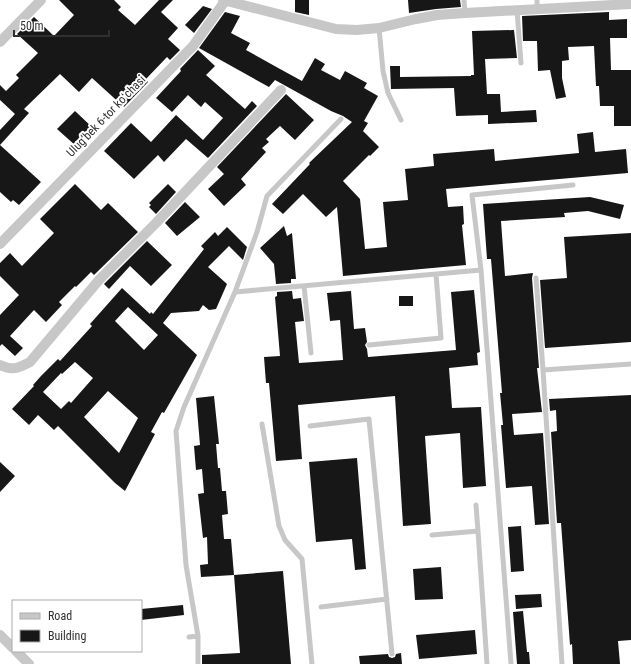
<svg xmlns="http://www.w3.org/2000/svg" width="631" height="664" viewBox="0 0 631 664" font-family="'Roboto Condensed',sans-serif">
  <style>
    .building { fill: #171717; fill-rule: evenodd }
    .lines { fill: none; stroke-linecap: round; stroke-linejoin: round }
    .service { stroke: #c7c7c7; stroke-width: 5 }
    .minor { stroke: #c7c7c7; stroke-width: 10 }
    .labels { text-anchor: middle; stroke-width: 4; stroke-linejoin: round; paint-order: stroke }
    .street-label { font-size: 12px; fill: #303030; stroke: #fff }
  </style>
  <rect width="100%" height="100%" fill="#fff"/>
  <path class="building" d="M59,0H114L121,7L118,10L135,25L159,0H173L161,12L178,28L168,39L180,50L170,60L167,57L146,79L148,82L124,107L92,78L79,92L60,74L24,109L29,113L0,145L41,182L19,205L13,200L11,202L0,192V130L15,114L0,100V85L6,91L19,78L16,75L38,53L17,34L34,17L54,36L74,15Z
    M295,0H309V15L295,12Z
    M408,0H460L461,7L436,9L409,13Z
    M203,6L212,9L194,33L185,25Z
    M225,12L240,16L231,33L250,43L246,50L280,69L302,81L315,58L325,64L321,70L340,80L345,71L367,83L364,88L378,96L364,121L368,123L363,131L379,147L370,156L369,155L343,181L360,199L365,249L387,247L383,202L408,200L405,169L434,166L433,154L494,149L495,161L579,153L577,134L593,132L595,152L626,149L628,173L446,189L448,207L463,206L464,224L462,225L466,265L343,276L337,207L326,217L303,194L283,214L272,204L310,164L309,163L352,122L343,116L331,111L275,80L269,87L199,48Z
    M609,12V20L627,19V38H610L611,70H631V126H614V106H600L599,86H596L594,46L568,47L569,60L562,61V78L566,97L556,99L550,70L538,71L537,41H523L522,16Z
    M514,30L517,58L485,59L487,94H500L501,112L536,110L537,122L488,124V115L456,116L454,88L391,89L390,66H400V77L471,76V75H474L472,31Z
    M198,50L215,66L206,75L245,109L252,101L257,106L208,158L186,139L164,162L158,155L134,179L104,151L131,123L151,142L176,115L203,140L223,118L205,102L201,107L188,95L172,112L156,98L181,71L180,69Z
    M286,94L314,120L295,140L280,126L266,139L269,142L262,148L266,152L241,179L246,185L224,206L208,189L224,174L217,167Z
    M75,111L93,128L76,146L57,129Z
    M75,184L101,210L108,203L138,232L94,275L91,272L76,287L75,286L59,302L62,305L46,322L34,310L10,336L23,348L15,356L2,344L0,346V315L19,295L0,276V263L10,253L22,266L54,233L40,219Z
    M168,184L176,192L156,214L149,207L151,205L149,203Z
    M590,197L624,205L620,219L588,211L564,213L565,217L501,221L505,276L533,273L532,278L539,368H537L542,412L512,414L514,435L543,433L549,524L535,525L532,486L506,488L501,425H503L500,393H502L491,259H487L483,204Z
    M185,202L200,217L177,236L165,223Z
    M284,226L287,236L292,233L296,279H291V283L276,284L274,264L260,248Z
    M227,227L247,247L243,260L229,246L208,267L227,284L216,309L209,310L203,305L199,311L171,313L163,323L197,355L164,413L162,412L151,432L155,434L125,491L115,483L58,426L54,430L38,415L29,425L12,409L34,386L33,385L41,376L58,359L60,361L92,326L90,324L122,288L150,314L151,312L153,314L204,249L201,246L215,232L218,236ZM128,307L158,335L144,350L115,321ZM75,362L93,378L71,403L69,401L61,409L43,392L61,373L62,374ZM108,391L138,418L119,453L84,417Z
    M631,233V342L545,348L540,280L567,278L564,237Z
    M147,241L172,265L151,286L130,266L109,289L104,284Z
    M474,290L480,352L477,353L478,365L449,368L452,408L481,407L486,486L463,488L460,433L425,436L431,524L403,526L395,396L298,405L302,459L276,461L269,383H266L264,357L280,356L275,297L277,296V292L292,291L293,299L301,298L304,321L295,322L299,363L343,360L340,320L330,321L327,293L351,291L354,329L365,328L367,342L365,345L367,349L368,357L456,350L451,292Z
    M399,296H413V306H399Z
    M631,395V640L618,641L620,664H573L572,644L570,645L561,523H557L551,432L557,431L556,410L550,411L549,399Z
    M214,396L219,444H216L218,468H220L222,491H226L228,514L222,515L224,539H231L234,575L201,577L200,565L208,564L207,537L203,538L198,494L204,493L202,469L196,470L194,446L200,445L196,398Z
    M357,458L366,569L355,570L352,539L316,542L309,462Z
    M0,462L15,476L0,492Z
    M521,526L524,571L511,572L508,527Z
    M441,567L443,599L415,600L413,569Z
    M283,571L291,664H202V655L240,653L234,575Z
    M541,594L542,607L516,609L515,595Z
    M183,605L184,615L141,620V609Z
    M523,611L527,652H529L530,664H517L513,612Z
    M475,630L477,654L419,659L416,635Z
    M401,653L402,664H360L359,656L388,654L389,657L392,658L395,657L396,654Z"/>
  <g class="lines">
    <path class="service" d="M464,0L465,13
      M537,0V8
      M517,10L521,63
      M379,28L383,71L388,93L401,120
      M536,278L543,370
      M304,286L311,353
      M235,292L481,270
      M369,345L441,338L436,274
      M262,424L279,526L285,540L302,559L312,664
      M310,426L369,419L392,654
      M476,505L478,531
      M432,535L478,531L487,664
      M321,607L387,599
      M189,637L198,636
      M198,664V636L186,565L176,431L184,407L235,292L257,232L267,196L341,119
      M511,664L481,270L472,195L573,185
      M562,664L543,370L631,364"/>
    <path class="minor" d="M223,0L336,29L357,30L379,28L416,19L437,15L465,13L631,4
      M0,42L41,0
      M0,244L193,46L225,1
      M0,365C13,371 18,368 30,362L99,280L156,223L281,90
      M0,635L13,648
      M16,651L29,664"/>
  </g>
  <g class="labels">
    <g class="street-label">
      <text transform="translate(106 116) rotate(-46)" y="4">Ulug‘bek 6-tor koʻchasi</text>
    </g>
  </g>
  <rect x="12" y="600" width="130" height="52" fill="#ffffff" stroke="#acacac"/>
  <rect x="20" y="613" width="20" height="6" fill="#c7c7c7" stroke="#acacac"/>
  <text x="48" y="620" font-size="12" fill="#303030">Road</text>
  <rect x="20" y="630" width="20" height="12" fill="#171717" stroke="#acacac"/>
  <text x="48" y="640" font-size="12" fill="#303030">Building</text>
  <path d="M14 30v6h95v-6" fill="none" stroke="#303030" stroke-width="2"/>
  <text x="20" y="30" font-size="12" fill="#303030" stroke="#ffffff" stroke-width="3" paint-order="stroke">50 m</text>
</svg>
